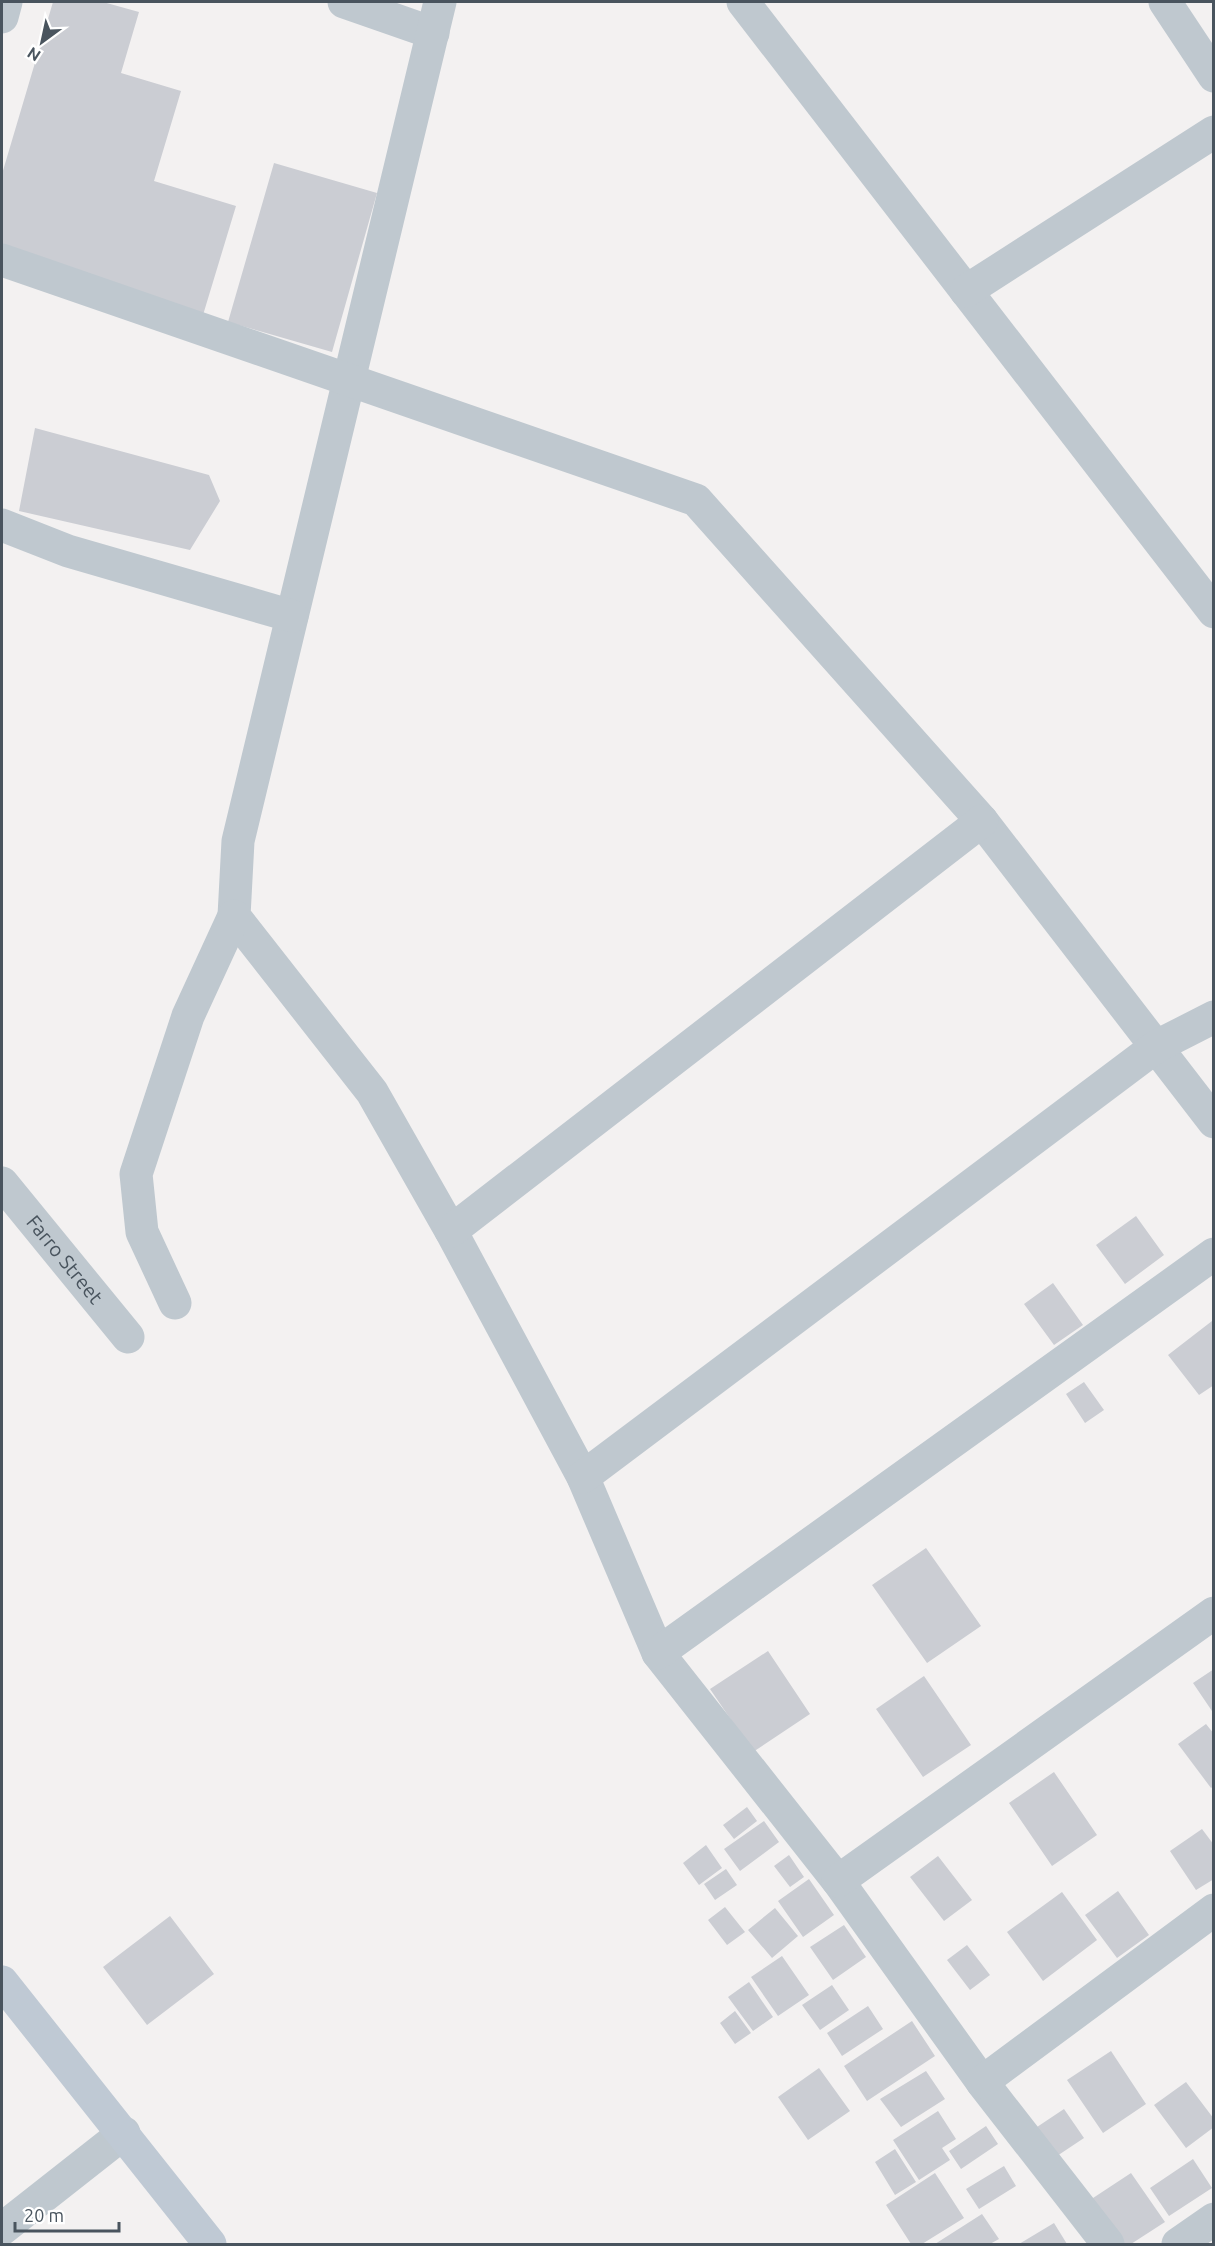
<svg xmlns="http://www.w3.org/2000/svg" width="1215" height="2246" viewBox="0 0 1215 2246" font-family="Ubuntu,sans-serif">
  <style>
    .building { fill: #cbcdd3 }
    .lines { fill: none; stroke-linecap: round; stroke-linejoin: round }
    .street { stroke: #bfc8cf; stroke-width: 33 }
    .secondary { stroke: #bfc9d4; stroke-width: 33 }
    .labels { text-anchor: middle; stroke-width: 4.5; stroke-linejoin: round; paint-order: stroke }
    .street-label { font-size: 20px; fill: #49545e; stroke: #fff }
  </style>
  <rect width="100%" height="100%" fill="#f3f1f1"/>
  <path class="building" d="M53,2H103L139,12L121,73L181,91L154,181L236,206L203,315L2,255V174Z
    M274,163L377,193L332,352L228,322Z
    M35,428L209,475L220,501L190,550L19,511Z
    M1136,1216L1164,1255L1125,1284L1096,1245Z
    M1053,1283L1083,1325L1054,1345L1024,1304Z
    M1212,1321L1214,1385L1199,1395L1168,1355Z
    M1084,1382L1104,1410L1085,1423L1066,1394Z
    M926,1548L981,1626L927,1663L872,1585Z
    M768,1651L810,1714L753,1752L710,1689Z
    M1214,1669V1714L1193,1683Z
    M924,1676L971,1745L923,1777L876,1709Z
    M1206,1724L1214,1734V1786L1211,1788L1178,1744Z
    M1054,1772L1097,1835L1052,1866L1009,1803Z
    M747,1807L757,1821L734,1839L723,1825Z
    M764,1821L779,1842L740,1871L724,1849Z
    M1202,1829L1214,1845V1879L1196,1890L1170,1851Z
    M706,1845L722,1868L699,1885L683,1863Z
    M789,1855L804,1877L790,1887L774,1866Z
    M938,1856L972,1900L944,1921L910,1877Z
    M726,1869L737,1885L715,1900L704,1884Z
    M809,1879L834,1915L803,1937L778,1901Z
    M1118,1891L1149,1935L1117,1958L1085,1915Z
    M1062,1892L1097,1940L1043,1981L1007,1932Z
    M725,1907L745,1932L727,1945L708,1920Z
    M775,1908L798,1936L772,1958L748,1930Z
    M170,1916L214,1974L147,2025L103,1967Z
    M844,1925L866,1957L833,1980L810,1947Z
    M967,1945L990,1975L970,1990L947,1960Z
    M782,1956L809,1995L778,2016L751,1977Z
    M749,1982L773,2017L753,2031L728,1997Z
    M832,1985L849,2010L820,2030L802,2005Z
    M868,2006L883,2029L842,2056L827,2033Z
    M735,2011L751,2033L735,2044L720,2023Z
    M912,2021L935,2056L867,2101L844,2066Z
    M1111,2051L1146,2104L1103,2133L1067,2080Z
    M819,2068L850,2111L808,2140L778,2097Z
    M926,2071L945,2099L901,2127L880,2099Z
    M1186,2082L1214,2119V2127L1186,2148L1154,2105Z
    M1064,2109L1084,2138L1054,2158L1034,2129Z
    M938,2111L956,2139L942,2148L950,2160L919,2180L893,2140Z
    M986,2126L998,2144L961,2169L949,2151Z
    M895,2149L916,2182L895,2195L875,2162Z
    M1193,2159L1212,2188L1169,2216L1150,2188Z
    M1004,2166L1016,2186L979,2209L966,2189Z
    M935,2173L964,2218L922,2244H911L886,2205Z
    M1131,2173L1165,2222L1131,2244H1120L1090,2200Z
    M982,2214L999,2239L990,2244H935Z
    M1054,2223L1067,2244H1019Z"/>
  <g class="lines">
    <g class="street">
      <path d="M344,2L433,33"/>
      <path d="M440,2L238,841L234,916L372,1092L451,1231L583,1477L658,1653L838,1881L982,2082L1108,2244"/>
      <path d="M743,2L1214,612"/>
      <path d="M1165,2L1214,76"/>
      <path d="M2,17L6,2"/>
      <path d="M2,260L696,500L982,821L1214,1122"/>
      <path d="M966,291L1214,132"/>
      <path d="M2,525L68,551L292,616"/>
      <path id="s1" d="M2,1183L128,1337"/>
      <path d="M451,1231L982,821"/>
      <path d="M175,1303L142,1232L136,1174L188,1016L234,916"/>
      <path d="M583,1477L1157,1046L1214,1017"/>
      <path d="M658,1653L1214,1254"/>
      <path d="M838,1881L1214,1613"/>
      <path d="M982,2082L1214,1910"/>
      <path d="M2,2229L124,2133"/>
      <path d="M1178,2244L1214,2219"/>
    </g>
    <path class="secondary" d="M2,1982L210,2244"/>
  </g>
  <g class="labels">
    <g class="street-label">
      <text dy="7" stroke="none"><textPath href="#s1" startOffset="99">Farro Street</textPath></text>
    </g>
  </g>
  <rect width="1215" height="2246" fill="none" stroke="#49545e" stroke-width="6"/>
  <g transform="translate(42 42) rotate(213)" stroke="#ffffff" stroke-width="4.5" paint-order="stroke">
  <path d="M0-4.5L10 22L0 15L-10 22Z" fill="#49545e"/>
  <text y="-9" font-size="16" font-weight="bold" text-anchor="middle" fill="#49545e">N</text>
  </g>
  <path d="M15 2222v9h104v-9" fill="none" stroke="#49545e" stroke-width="3"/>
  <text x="24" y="2222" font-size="18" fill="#49545e" stroke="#ffffff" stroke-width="4.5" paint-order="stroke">20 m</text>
</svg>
